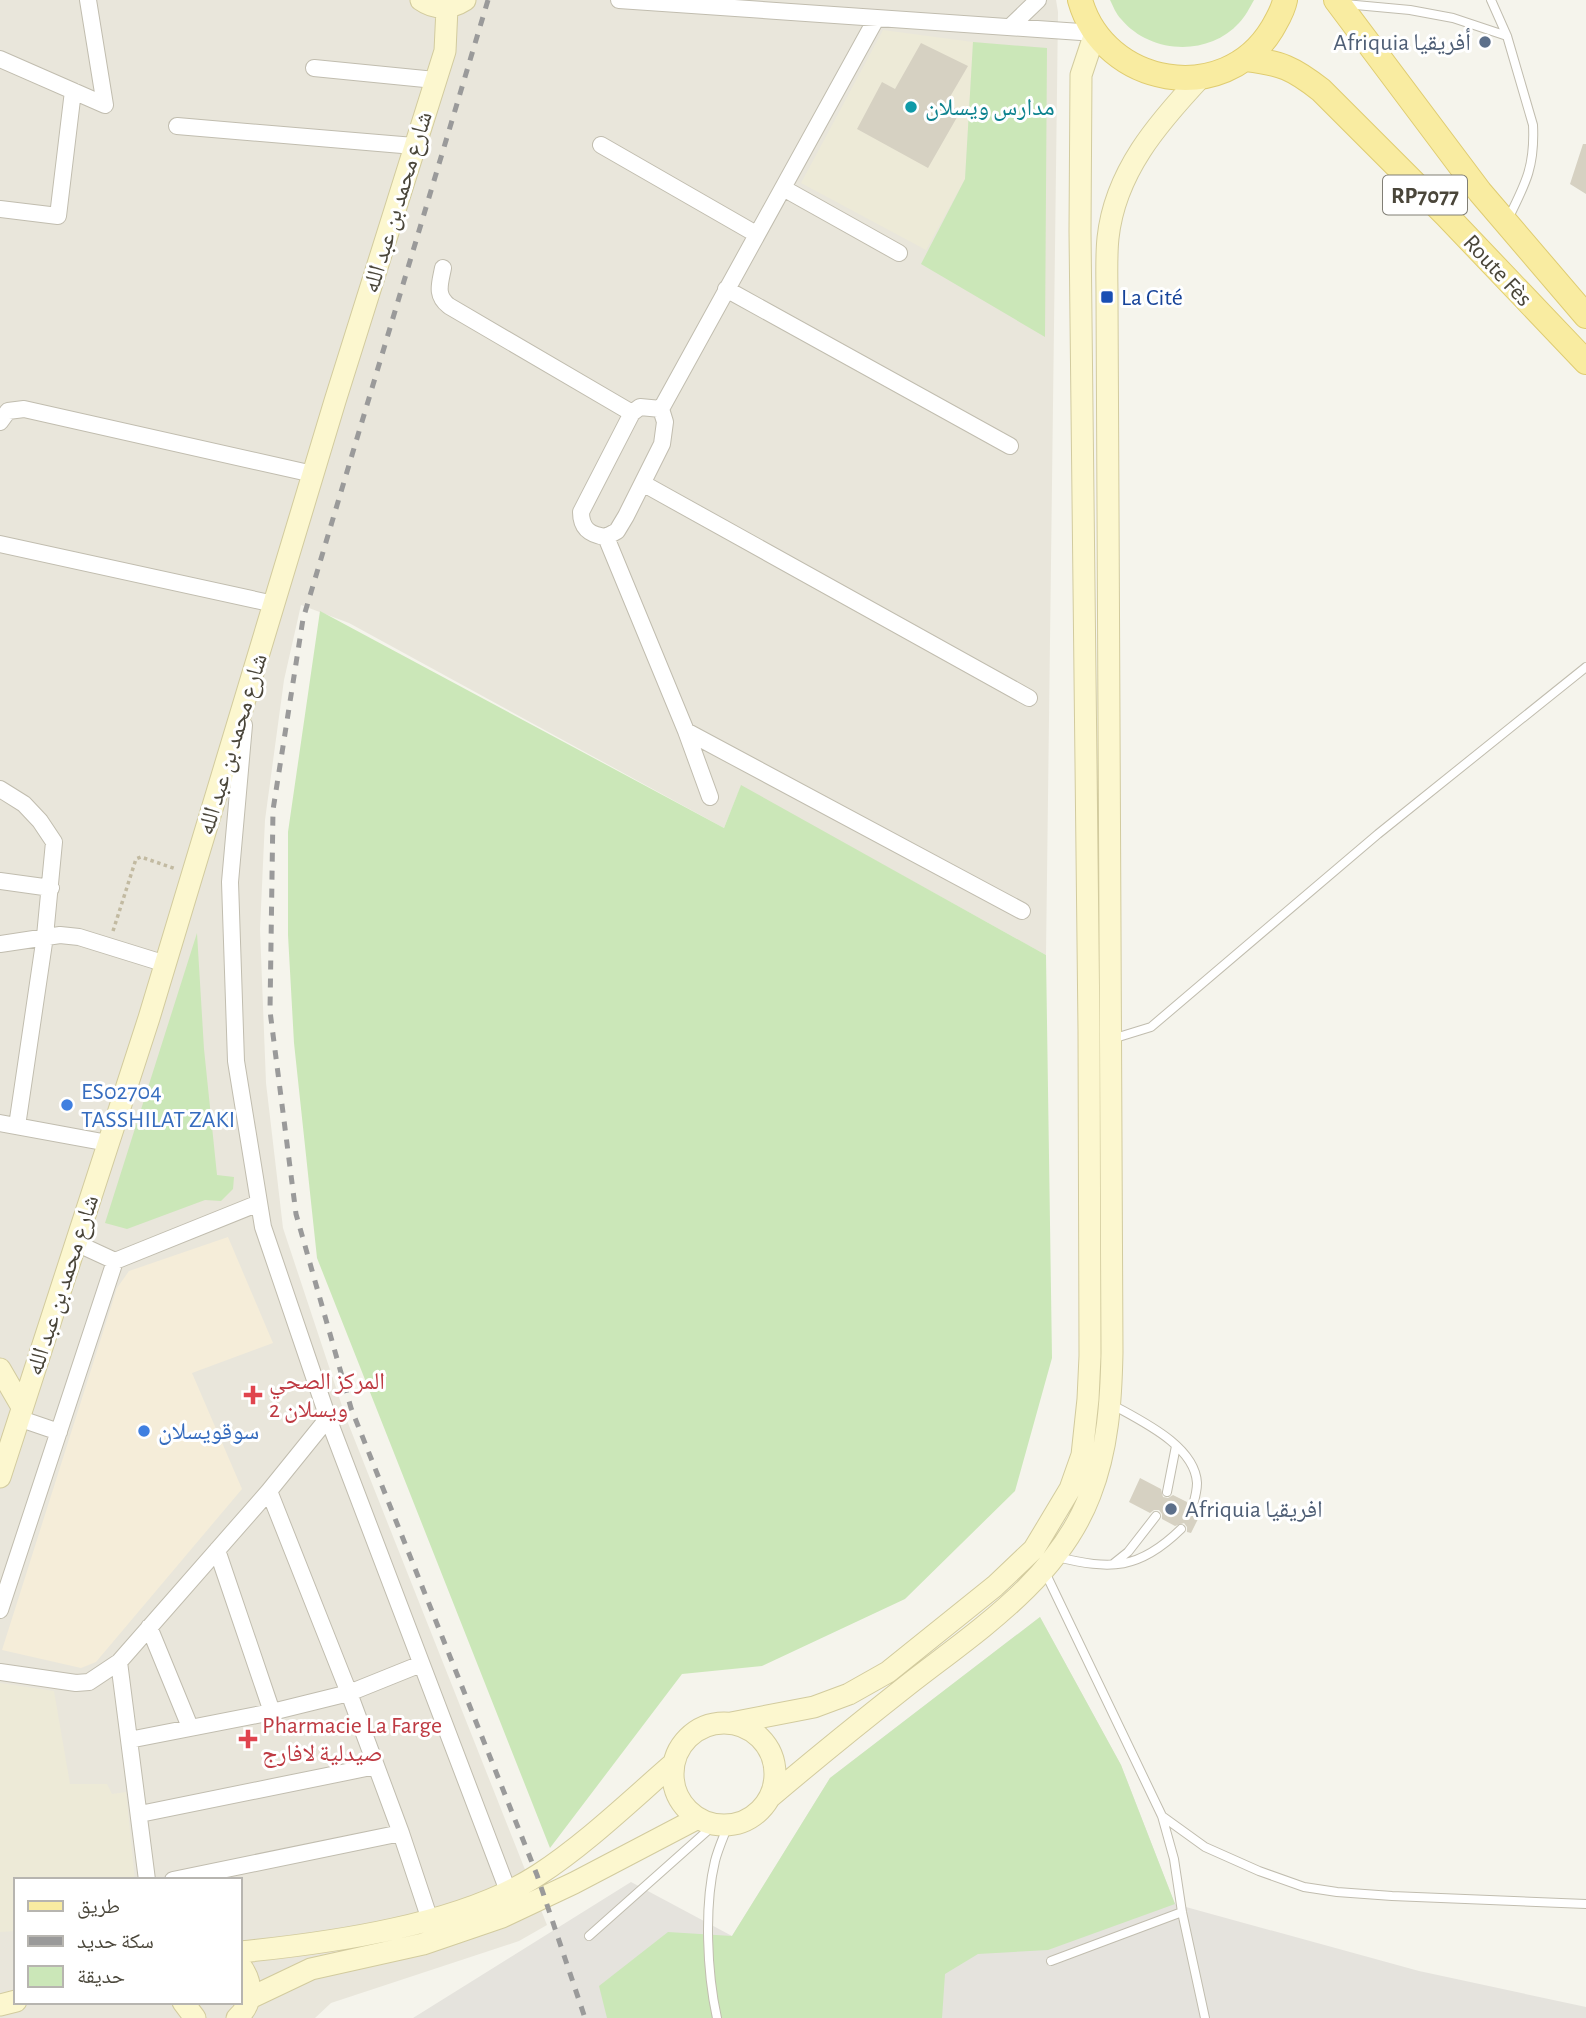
<svg xmlns="http://www.w3.org/2000/svg" width="1586" height="2018" viewBox="0 0 1586 2018" font-family="'Alegreya Sans','Noto Naskh Arabic',sans-serif">
  <style>
    .residential { fill: #e9e6db; fill-rule: evenodd }
    .commercial { fill: #f5edd9 }
    .industrial { fill: #e5e3dd }
    .education { fill: #edead7 }
    .green { fill: #cbe7b8 }
    .building { fill: #d6d1c2 }
    .lines { fill: none; stroke-linecap: round; stroke-linejoin: round }
    .lane-casing { stroke: #c1bdaf; stroke-width: 10 }
    .street-casing { stroke: #c1bdaf; stroke-width: 18 }
    .secondary-casing { stroke: #d2cb9e; stroke-width: 23 }
    .primary-casing { stroke: #dfcc71; stroke-width: 26 }
    .path { stroke: #c2baa1; stroke-width: 3.5; stroke-dasharray: 3.5 3.5; stroke-linecap: butt }
    .lane { stroke: #fff; stroke-width: 8 }
    .street { stroke: #fff; stroke-width: 16 }
    .secondary { stroke: #fcf7cf; stroke-width: 21 }
    .primary { stroke: #f9eca1; stroke-width: 24 }
    .rail { stroke: #9a9a9a; stroke-width: 5; stroke-dasharray: 9 9; stroke-linecap: butt }
    .service-dot { fill: #5c6f8a; stroke: #fff; stroke-width: 2.5 }
    .culture-dot { fill: #0f9aa8; stroke: #fff; stroke-width: 2.5 }
    .transit-dot { fill: #1a4fb4; stroke: #fff; stroke-width: 2.5 }
    .shop-dot { fill: #3f7fe0; stroke: #fff; stroke-width: 2.5 }
    .health-dot { fill: #e0444e; stroke: #fff; stroke-width: 2.5 }
    .labels { text-anchor: middle; stroke-width: 6; stroke-linejoin: round; paint-order: stroke }
    .shield { fill: #fff; stroke: #807e75; stroke-width: 2 }
    .shield-label { font-size: 23px; font-weight: bold; fill: #4a463a }
    .service-label { font-size: 24px; fill: #4e5e75; stroke: #fff; text-anchor: end }
    .culture-label { font-size: 24px; fill: #0d838f; stroke: #fff; text-anchor: start }
    .street-label { font-size: 24px; fill: #4a463a; stroke: #fff }
    .transit-label { font-size: 24px; fill: #164399; stroke: #fff; text-anchor: start }
    .shop-label { font-size: 24px; fill: #366cbe; stroke: #fff; text-anchor: start }
    .health-label { font-size: 24px; fill: #be3a42; stroke: #fff; text-anchor: start }
  </style>
  <rect width="100%" height="100%" fill="#f5f4ec"/>
  <path class="residential" d="M0,0H1056L1058,12L1046,955L741,786L724,828L349,623L301,605L284,680L265,820L260,929L266,1083L283,1228L346,1418L547,1925L519,1941L331,2003L315,2018H0ZM16,1880H240V2002H16Z"/>
  <path class="commercial" d="M228,1237L273,1343L192,1373L242,1489L96,1662L81,1668L2,1650L117,1288L129,1271Z"/>
  <path class="industrial" d="M1040,1617L1121,1765L1175,1904L1419,1971L1586,2007V2018H413L631,1882L732,1936L830,1778Z"/>
  <path class="education" d="M883,30L973,42L965,179L926,250L801,183Z
    M0,1683L54,1691L70,1784H107L112,1794L126,1792L135,1880H16V1931L0,1932Z"/>
  <path class="green" d="M1110,0H1254C1250,7 1245,17 1239,23C1208,57 1150,54 1121,19C1116,14 1113,6 1110,0Z
    M973,42L1047,48L1045,337L921,264L965,179Z
    M320,611L724,828L741,785L1046,955L1052,1358L1015,1491L905,1599L762,1666L682,1674L550,1848L317,1258L294,1043L288,935V832Z
    M197,933L204,1049L217,1175L234,1177L233,1189L221,1201L205,1200L127,1229L105,1223Z
    M1040,1617L1121,1765L1175,1904L1048,1950L978,1954L945,1974L942,2018H607L599,1986L668,1932L732,1936L830,1778Z"/>
  <path class="building" d="M921,43L968,66L947,102L960,112L928,168L857,129L882,82L895,89Z
    M1583,144H1586V194L1570,184Z
    M1140,1478L1161,1489L1163,1497L1168,1498L1173,1495L1187,1502V1507L1191,1511H1195L1199,1508L1203,1509L1191,1533L1187,1532V1527L1184,1523L1175,1526L1162,1519V1514L1159,1510H1154L1150,1513L1129,1502Z"/>
  <g class="lines">
    <g class="lane-casing">
      <path id="lane" d="M1491,0L1507,36
        M1345,4L1410,10L1453,18L1507,36L1533,125C1535,166 1526,183 1508,219
        M1112,1039L1151,1027L1378,834L1586,667
        M1111,1404C1139,1420 1195,1445 1197,1483C1197,1490 1195,1498 1193,1505
        M1167,1492L1176,1446
        M1057,1557C1111,1570 1139,1570 1181,1529
        M1113,1564L1128,1552L1156,1516
        M1044,1570L1162,1816L1174,1859L1182,1912L1205,2018
        M1162,1816L1205,1847L1259,1871L1304,1887L1337,1892L1392,1896L1586,1904
        M589,1936L715,1824
        M1051,1961L1182,1912
        M717,2018C707,1973 704,1906 715,1861C718,1849 724,1836 728,1825"/>
    </g>
    <g class="street-casing">
      <path id="street" d="M619,0L1095,33
        M1010,27L1038,0
        M0,59L105,105L88,0
        M314,68L435,80
        M177,126L414,146
        M601,145L756,234
        M783,188L899,253
        M0,209L58,216L73,91
        M443,268C440,284 435,295 449,306L632,413L640,407L661,409
        M726,289L1010,446
        M0,422L8,411L24,409L313,474
        M644,484L1029,698
        M606,537C590,535 581,529 581,512L632,413
        M0,544L274,604
        M244,725L230,882L236,1061L263,1227L328,1418L508,1891
        M686,731L1022,911
        M0,789L24,804L40,821L54,842L45,936L17,1126
        M710,797L686,731L606,537L617,531L626,516L662,444L665,422L661,409L876,19
        M0,881L51,888
        M0,944L60,935L79,937L166,964
        M0,1123L108,1143
        M76,1243L115,1261
        M18,1418L59,1432
        M217,1550L272,1712
        M0,1610L115,1261L259,1203
        M149,1627L190,1727
        M119,1662L147,1880
        M0,1672L76,1683L89,1682L119,1662L269,1491L328,1418
        M129,1740L272,1712L349,1693L269,1491
        M140,1814L376,1766
        M401,1833L349,1693L421,1664
        M173,1880L401,1833L430,1920"/>
    </g>
    <g class="secondary-casing">
      <path id="secondary" d="M421,0C435,10 451,9 465,0
        M0,1369L22,1407
        M0,1477L149,1018L335,401L445,51L447,8
        M731,1723L814,1707L849,1694L888,1672L995,1586L1034,1549L1070,1489L1082,1455L1088,1399L1090,1356L1089,1031L1080,231L1081,75L1095,33
        M673 1774a51 51 0 1 1 102 0a51 51 0 1 1-102 0Z
        M769,1798C815,1759 862,1721 909,1684C977,1631 1058,1579 1090,1495C1108,1449 1111,1401 1112,1353L1107,297C1107,277 1106,257 1108,238C1115,172 1158,123 1201,77
        M240,1952C330,1943 461,1925 538,1875C587,1843 630,1801 674,1763
        M250,1998L311,1969L423,1944L502,1917L574,1883L698,1818
        M183,2002L195,2018
        M0,2005L16,2001
        M237,2018C254,2003 253,1982 240,1965"/>
    </g>
    <g class="primary-casing">
      <path id="primary" d="M1080,0C1104,86 1224,108 1272,29C1277,20 1283,11 1285,0
        M1336,0L1480,192L1586,316
        M1246,59C1281,63 1293,68 1321,90L1446,215L1586,362"/>
    </g>
    <path class="path" d="M113,931L136,859L141,857L176,869"/>
    <use href="#lane" class="lane"/>
    <use href="#street" class="street"/>
    <use href="#secondary" class="secondary"/>
    <use href="#primary" class="primary"/>
    <path class="rail" d="M488,0L303,619L273,810L270,1011L296,1214L351,1408L537,1875L585,2018"/>
  </g>
  <g class="service-dot">
    <circle cx="1485" cy="42" r="7"/>
    <circle cx="1171" cy="1509" r="7"/>
  </g>
  <circle class="culture-dot" cx="911" cy="107" r="7"/>
  <rect class="transit-dot" x="1100" y="290" width="14" height="14" rx="3.5"/>
  <g class="shop-dot">
    <circle cx="67" cy="1105" r="7"/>
    <circle cx="144" cy="1431" r="7"/>
  </g>
  <g class="health-dot">
    <path d="M249.5 1384.5h7v7h7v7h-7v7h-7v-7h-7v-7h7z"/>
    <path d="M244.5 1728.5h7v7h7v7h-7v7h-7v-7h-7v-7h7z"/>
  </g>
  <g class="labels">
    <rect class="shield" x="1383" y="175.5" width="84" height="39" rx="5"/>
    <g class="shield-label">
      <text x="1425" y="203">RP7077</text>
    </g>
    <g class="service-label">
      <text x="1471" y="50">Afriquia أفريقيا</text>
      <text x="1185" y="1517" text-anchor="start">Afriquia افريقيا</text>
    </g>
    <g class="culture-label">
      <text x="925" y="115">مدارس ويسلان</text>
    </g>
    <g class="street-label">
      <text transform="translate(397 202) rotate(-73)" y="8">شارع محمد بن عبد الله</text>
      <text transform="translate(1498 270) rotate(47)" y="8">Route Fès</text>
      <text transform="translate(232 744) rotate(-73)" y="8">شارع محمد بن عبد الله</text>
      <text transform="translate(62 1285) rotate(-72)" y="8">شارع محمد بن عبد الله</text>
    </g>
    <g class="transit-label">
      <text x="1121" y="305">La Cité</text>
    </g>
    <g class="shop-label">
      <text x="81" y="1099">ES02704<tspan x="81" dy="28">TASSHILAT ZAKI</tspan></text>
      <text x="158" y="1439">سوقويسلان</text>
    </g>
    <g class="health-label">
      <text x="269" y="1389">المركز الصحي<tspan x="269" dy="28">ويسلان 2</tspan></text>
      <text x="262" y="1733">Pharmacie La Farge<tspan x="262" dy="28">صيدلية لافارج</tspan></text>
    </g>
  </g>
  <rect x="14" y="1878" width="228" height="126" fill="#ffffff" stroke="#b7b5b0" stroke-width="2"/>
  <rect x="28" y="1901" width="35" height="10" fill="#f9eca1" stroke="#b7b5b0" stroke-width="2"/>
  <text x="77" y="1913" font-size="21" fill="#4a463a">طريق</text>
  <rect x="28" y="1936" width="35" height="10" fill="#9a9a9a" stroke="#b7b5b0" stroke-width="2"/>
  <text x="77" y="1948" font-size="21" fill="#4a463a">سكة حديد</text>
  <rect x="28" y="1966" width="35" height="21" fill="#cbe7b8" stroke="#b7b5b0" stroke-width="2"/>
  <text x="77" y="1983" font-size="21" fill="#4a463a">حديقة</text>
</svg>
